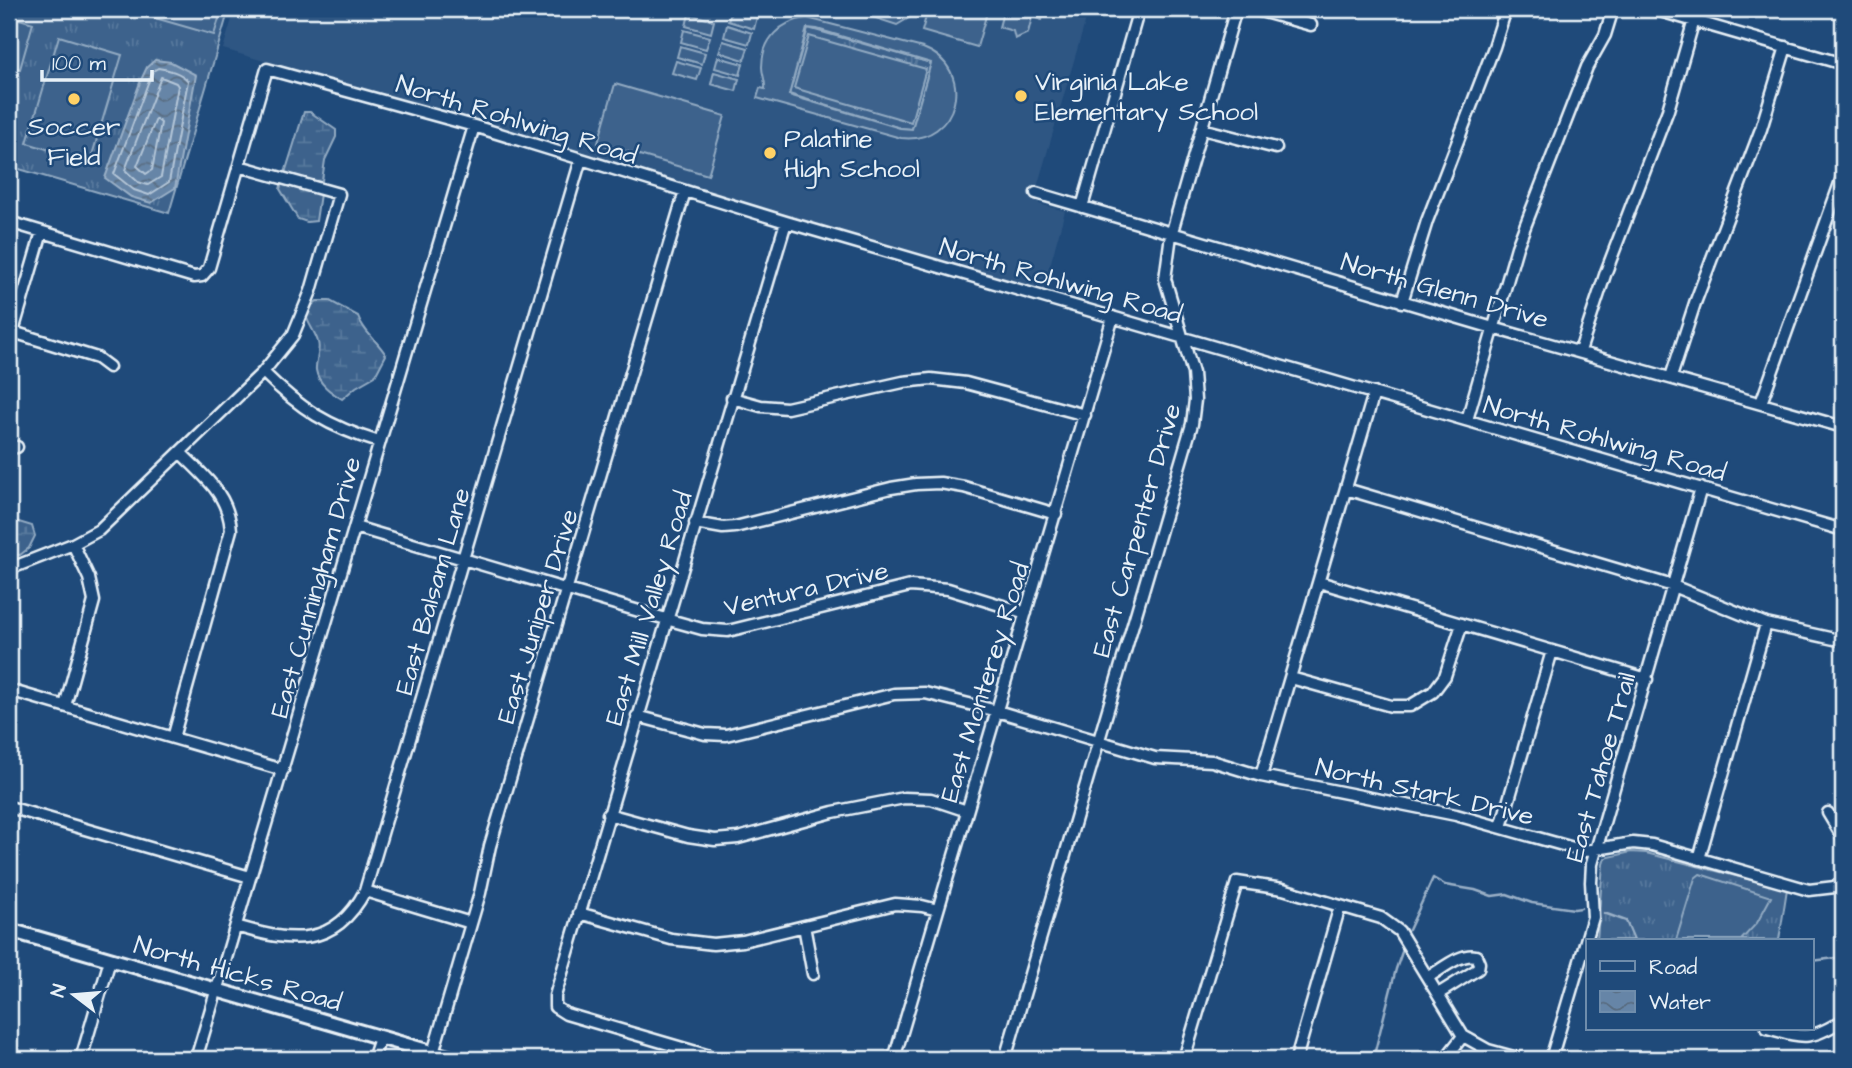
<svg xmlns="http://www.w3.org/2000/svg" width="1852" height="1068" viewBox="0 0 1852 1068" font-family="'Architects Daughter',sans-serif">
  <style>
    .built { fill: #2e5683 }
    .grass { fill: url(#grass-tufts); stroke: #92aac2; stroke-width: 2 }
    .wetland { fill: url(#wetland-marsh); stroke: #92aac2; stroke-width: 2 }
    .garden { fill: #3c628c; stroke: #92aac2; stroke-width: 2; fill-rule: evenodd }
    .water { fill: url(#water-waves); stroke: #9ab0c7; stroke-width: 2 }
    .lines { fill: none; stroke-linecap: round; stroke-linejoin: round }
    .shore { stroke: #b4c6d8; stroke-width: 2 }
    .stream { stroke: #9ab0c7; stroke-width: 2.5 }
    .minor-casing { stroke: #e8f1f8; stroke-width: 15 }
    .major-casing { stroke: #e8f1f8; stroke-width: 18 }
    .minor { stroke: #1f4a7a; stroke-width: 10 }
    .major { stroke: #1f4a7a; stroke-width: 12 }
    .poi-dot { fill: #ffd166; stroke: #1f4a7a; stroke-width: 2.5 }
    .labels { text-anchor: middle; stroke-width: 5; stroke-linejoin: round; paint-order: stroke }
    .poi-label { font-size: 26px; fill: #e8f1f8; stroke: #1f4a7a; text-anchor: start }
    .street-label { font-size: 26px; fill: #e8f1f8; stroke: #1f4a7a }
  </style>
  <defs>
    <pattern id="grass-tufts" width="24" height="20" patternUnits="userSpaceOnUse" patternTransform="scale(1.75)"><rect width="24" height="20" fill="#3c628c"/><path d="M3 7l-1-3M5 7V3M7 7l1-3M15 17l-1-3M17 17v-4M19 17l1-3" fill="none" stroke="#58799d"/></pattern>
    <pattern id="wetland-marsh" width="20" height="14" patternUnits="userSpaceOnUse" patternTransform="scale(1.75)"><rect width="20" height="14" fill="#3c628c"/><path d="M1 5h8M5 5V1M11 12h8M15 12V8" fill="none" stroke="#58799d"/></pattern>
    <pattern id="water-waves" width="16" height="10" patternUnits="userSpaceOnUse" patternTransform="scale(1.75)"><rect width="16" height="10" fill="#6685a7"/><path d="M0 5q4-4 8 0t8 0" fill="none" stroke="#596d82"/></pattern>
  </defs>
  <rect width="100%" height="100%" fill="#1f4a7a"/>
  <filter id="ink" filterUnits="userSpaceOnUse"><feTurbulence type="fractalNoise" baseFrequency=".0143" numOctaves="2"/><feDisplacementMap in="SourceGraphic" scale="14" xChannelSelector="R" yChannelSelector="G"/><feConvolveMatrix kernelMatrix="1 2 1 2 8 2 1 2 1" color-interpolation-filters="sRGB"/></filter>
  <g filter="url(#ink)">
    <path class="built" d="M235,9H1089L1038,184L1039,204L1065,211L1043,291L223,49Z"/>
    <path class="grass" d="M9,9H229L169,213L9,166Z
      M1004,9H1045L1042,20L1032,17L1028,33L1015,39L1013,31L999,27Z
      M808,28L931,63L912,129L900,128L789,94Z
      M1631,852L1646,853L1787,889L1779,940H1597L1603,864L1605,858Z"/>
    <path class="wetland" d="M304,112H310L336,130V137L325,160L316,221L307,222L298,219L280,189Z
      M317,301H330L358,316C364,333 377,340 386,355L375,376L356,387L342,399C332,393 318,384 316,370C315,361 321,352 318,342C315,331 306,322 305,311Z
      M9,519L32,526L35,536L29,548L20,555L9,554Z"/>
    <path class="garden" d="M124,9H222L214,35Z
      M848,9H918L917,13L897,25Z
      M928,9H988L977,47L922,31Z
      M732,10L757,17L754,29L728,21Z
      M689,14L714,21L711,33L686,26Z
      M9,16L33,23L20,69L9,66Z
      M807,18L923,48C977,68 959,145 901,138L757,98L760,88L765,89C766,81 762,75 762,67C762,39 781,21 807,18ZM807,28L817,29L931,63L912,129L900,128L789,95Z
      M727,25L752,33L749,44L724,37Z
      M684,30L710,37L706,49L681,42Z
      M59,36L122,55L90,162L27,143Z
      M809,36L926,69L911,122L794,88Z
      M723,41L748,48L744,60L719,52Z
      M680,46L705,53L702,64L677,57Z
      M718,57L743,64L740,75L715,68Z
      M676,61L701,68L697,80L672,73Z
      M714,72L739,79L736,91L711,84Z
      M615,84L725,116L708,175L598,143Z
      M1700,874L1771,897L1757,923L1741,940H1676L1695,878Z"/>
    <path class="water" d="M155,60L171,62L196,75L175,188L151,203L131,197L105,178L141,80L147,67Z"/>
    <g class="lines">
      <path class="shore" d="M158,68C168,69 182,73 188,81L169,182L149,195L134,190L114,174L148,83L153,71Z
        M161,77L176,83L178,86L161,177L148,185L138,182L125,170Z
        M156,119L161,123L152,170L146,174L137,166Z"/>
      <path class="stream" d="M1604,913L1626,921L1634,940
        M1409,930L1433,878L1445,885L1475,890L1492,896L1507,894L1532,903L1574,909L1581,908
        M1812,961L1843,957
        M1373,1059L1396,969L1402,952"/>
      <g class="minor-casing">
        <path id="minor" d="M1253,9L1311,25
          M1653,9L1843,64
          M1202,129L1276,148
          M1036,193L1493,328L1843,427
          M1082,207L1139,9
          M9,222L194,277L202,276L209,268L267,69L474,126L786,222L1843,530
          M1402,302L1427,221L1494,47L1506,9
          M13,332L97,358L109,367
          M9,345L42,232
          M1580,351L1606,272L1668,110L1694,20
          M263,372C300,409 329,427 379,442
          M1671,377L1695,303L1761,129L1786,47
          M732,398L761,406L787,408L903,382L931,379L966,383L1085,415
          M1761,403L1843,175
          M1467,420L1517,247L1587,67L1605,35L1613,9
          M9,448L17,447
          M1346,489L1673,586L1766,624L1843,641
          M695,523L723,528L735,527L891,488L916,484L940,483L964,487L1056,514
          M355,527L666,619L702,629L728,631L910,586L948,589L1026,613
          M9,569L73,544L99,530L263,372L293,335L311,291L339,194L239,166
          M1319,582L1647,679
          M1291,678L1391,706H1410L1433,692L1445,676L1462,624
          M9,690L283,770
          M65,706L94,601L89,578L73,544
          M637,716L705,734L726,735L894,694L925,693L997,711L1155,758L1212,761L1261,776L1456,815L1584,851L1633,843L1652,845L1809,890L1835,887L1843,882
          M173,738L231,530C228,493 204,477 180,452
          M1261,776L1374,393
          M9,807L250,877
          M1828,813L1843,838
          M608,814L688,836L715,840L738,838L833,812L904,798L931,799L967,811
          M1501,827L1552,651
          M1699,859L1766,624
          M365,891L471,923
          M579,913L671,939L713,944L743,941L895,904L922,906L938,910
          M236,926C289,942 334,950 365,891L581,159
          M804,926L813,974
          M1428,977C1441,970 1461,952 1476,956L1479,963L1478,969L1438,994
          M1767,1028C1804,1038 1810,1041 1843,1020
          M433,1053L480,893L490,846L685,191
          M81,1059L110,960
          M196,1059L474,126
          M373,1059L380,1038
          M720,1059L566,1014L555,1007V996L786,222
          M894,1059L1113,317
          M1005,1059L1192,424L1195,400L1193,373L1165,279L1171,235L1236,9
          M1184,1059L1237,882L1283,889L1381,918L1399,931L1463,1036L1488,1050L1521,1059
          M1296,1059L1340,906
          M1445,1059L1463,1036
          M1551,1059L1593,917L1591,882L1592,864L1701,488"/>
      </g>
      <g class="major-casing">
        <path id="major" d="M9,930L455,1059"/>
      </g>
      <use href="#minor" class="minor"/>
      <use href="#major" class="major"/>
    </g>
  </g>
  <g class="poi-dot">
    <circle cx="1021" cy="96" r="7"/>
    <circle cx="74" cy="99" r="7"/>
    <circle cx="770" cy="153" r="7"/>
  </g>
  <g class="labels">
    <g class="poi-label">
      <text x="1035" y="90">Virginia Lake<tspan x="1035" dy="30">Elementary School</tspan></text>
      <text x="74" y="135" text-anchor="middle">Soccer<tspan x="74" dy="30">Field</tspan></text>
      <text x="784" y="147">Palatine<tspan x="784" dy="30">High School</tspan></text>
    </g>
    <g class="street-label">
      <text transform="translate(517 119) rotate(17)" y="9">North Rohlwing Road</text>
      <text transform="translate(1061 280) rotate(16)" y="9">North Rohlwing Road</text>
      <text transform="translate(1445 290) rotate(16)" y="9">North Glenn Drive</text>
      <text transform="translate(1605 438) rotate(16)" y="9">North Rohlwing Road</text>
      <text transform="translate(1136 530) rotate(-74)" y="9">East Carpenter Drive</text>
      <text transform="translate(315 587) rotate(-74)" y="9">East Cunningham Drive</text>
      <text transform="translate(806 588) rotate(-13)" y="9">Ventura Drive</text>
      <text transform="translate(432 591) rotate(-74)" y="9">East Balsam Lane</text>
      <text transform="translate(648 608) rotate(-73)" y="9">East Mill Valley Road</text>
      <text transform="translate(537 616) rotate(-73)" y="9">East Juniper Drive</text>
      <text transform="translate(984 682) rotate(-73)" y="9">East Monterey Road</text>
      <text transform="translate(1600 767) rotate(-74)" y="9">East Tahoe Trail</text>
      <text transform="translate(1425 791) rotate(13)" y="9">North Stark Drive</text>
      <text transform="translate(238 973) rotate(16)" y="9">North Hicks Road</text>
    </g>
  </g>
  <rect width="1852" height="1068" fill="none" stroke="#1f4a7a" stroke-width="35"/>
  <rect x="18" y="18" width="1817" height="1033" fill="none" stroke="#e8f1f8" stroke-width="2.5" filter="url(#ink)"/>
  <rect x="1586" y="939" width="228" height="91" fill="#1f4a7a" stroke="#6f8dac" stroke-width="2"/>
  <rect x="1600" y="961" width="35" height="10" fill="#1f4a7a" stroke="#6f8dac" stroke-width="2"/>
  <text x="1649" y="974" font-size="21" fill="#e8f1f8">Road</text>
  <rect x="1600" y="991" width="35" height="21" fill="url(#water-waves)" stroke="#6f8dac" stroke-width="2"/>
  <text x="1649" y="1009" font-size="21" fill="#e8f1f8">Water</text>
  <g transform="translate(74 995) rotate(286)" stroke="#1f4a7a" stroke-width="5" paint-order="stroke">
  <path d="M0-5L12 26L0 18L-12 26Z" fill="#e8f1f8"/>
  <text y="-10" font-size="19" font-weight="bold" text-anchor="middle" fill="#e8f1f8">N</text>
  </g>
  <path d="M42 70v10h110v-10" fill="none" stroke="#e8f1f8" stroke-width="3.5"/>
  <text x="52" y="70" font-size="21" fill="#e8f1f8" stroke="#1f4a7a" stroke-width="5" paint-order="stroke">100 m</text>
</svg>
